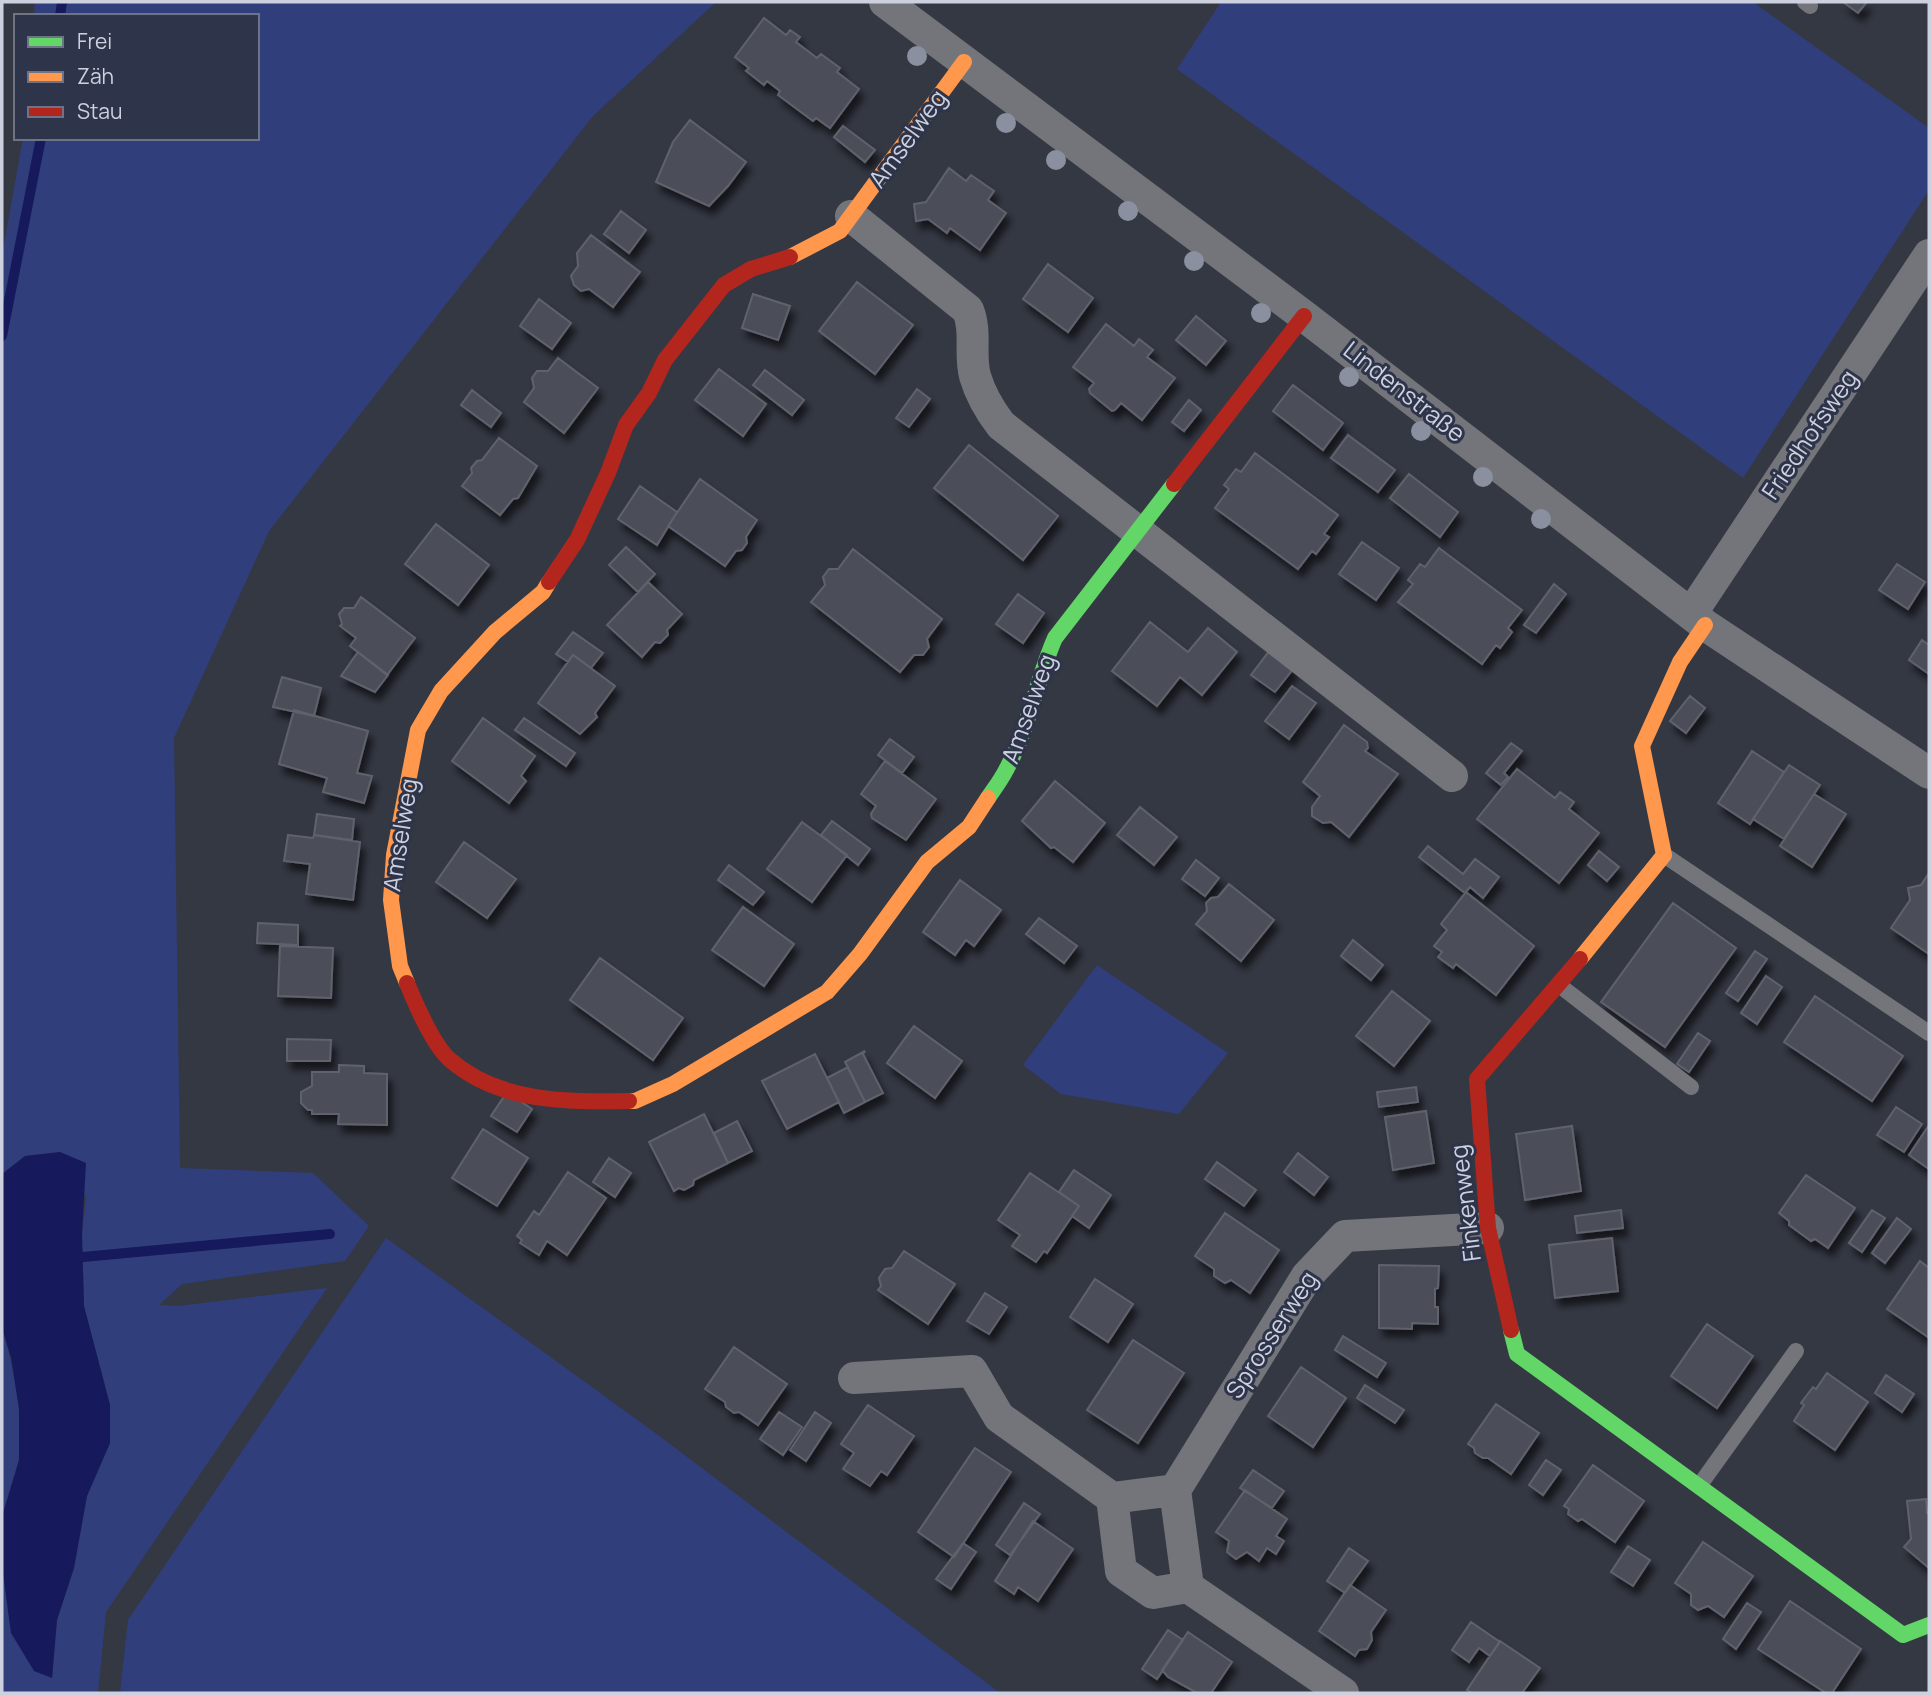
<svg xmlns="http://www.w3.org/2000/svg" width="1931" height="1695" viewBox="0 0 1931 1695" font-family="Manrope,sans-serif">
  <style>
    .green { fill: #313e7c }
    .water { fill: #161a5c }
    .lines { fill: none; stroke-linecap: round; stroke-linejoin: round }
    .stream { stroke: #161a5c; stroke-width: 10 }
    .building { fill: #4b4e58; stroke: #5f626c; stroke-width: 2; filter: url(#shadow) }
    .lane { stroke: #74757a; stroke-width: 16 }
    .street { stroke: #74757a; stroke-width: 32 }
    .fast { stroke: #63d668; stroke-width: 16 }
    .slow { stroke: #ff974d; stroke-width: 16 }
    .jam { stroke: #b3261e; stroke-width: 16 }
    .tree { fill: #8a90a0 }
    .labels { text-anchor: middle; stroke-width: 6; stroke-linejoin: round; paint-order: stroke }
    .street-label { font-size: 24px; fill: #cdd1df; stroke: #2e3449 }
  </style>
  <defs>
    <filter id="shadow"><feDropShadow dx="4.5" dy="8" stdDeviation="3.5" flood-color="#0009"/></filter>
  </defs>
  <rect width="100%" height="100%" fill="#343843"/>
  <path class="green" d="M35,2H716L593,116L269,531L174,738L180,1168L313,1173L369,1226L345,1261L182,1284L159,1305L178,1306L327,1288L106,1612L98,1693H2V1567L5,1584L52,1678L57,1620L74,1568L87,1496L110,1443V1405L84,1306L82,1234L86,1197L60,1152L25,1156L2,1174V255L23,138H257V16H34Z
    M1221,2H1753L1929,128V190L1743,478L1177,69Z
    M1097,965L1228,1053L1179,1114L1061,1094L1023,1065Z
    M386,1238L654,1432L1000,1693H120L128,1620Z
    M2,1328C15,1370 23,1414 19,1458C17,1477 8,1498 2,1516Z"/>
  <path class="water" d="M60,1152L86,1163L82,1234L84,1306L110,1405V1443L87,1496L74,1568L57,1620L52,1678L34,1671L11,1633L2,1567V1516L19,1460V1409L11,1358L2,1328V1174L25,1156Z"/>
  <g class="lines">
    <path class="stream" d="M60,16L62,2
      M2,336L41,138
      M83,1257L330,1234"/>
  </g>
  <path class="building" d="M1843,2H1867L1858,13Z
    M764,18L786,35L790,30L800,37L796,42L817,58L821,54L840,68L837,72L859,89L830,128L816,118L813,121L778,95L780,91L767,81L764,85L746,71L749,68L735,57Z
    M690,120L746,162L728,186L709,206L656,182L673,142Z
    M843,126L875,150L865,162L834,137Z
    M949,168L966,181L971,175L994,191L988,200L1006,213L980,250L950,228L947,233L928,219L916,221L914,204L926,202Z
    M621,211L646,230L629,253L604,234Z
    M591,235L640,272L613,307L589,289L581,291L574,285L571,276L578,266L577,253Z
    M1048,264L1093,298L1068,332L1023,299Z
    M857,282L913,325L875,374L819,331Z
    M753,294L790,306L778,340L742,328Z
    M539,299L571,323L552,349L520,326Z
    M1196,316L1226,341L1206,365L1176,340Z
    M1106,324L1134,346L1139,339L1153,350L1147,357L1175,378L1142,420L1121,403L1115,410L1112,411L1090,393L1089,389L1094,383L1073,367Z
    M558,358L598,388L564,433L524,402L534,388L532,378L537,371H548Z
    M719,369L766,404L743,436L695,400Z
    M765,370L804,400L792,415L753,385Z
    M1293,385L1343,423L1323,450L1273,411Z
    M917,389L930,399L909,427L896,418Z
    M472,390L501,413L491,427L461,405Z
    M1189,400L1201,410L1184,431L1172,422Z
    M1348,435L1395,470L1378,492L1331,458Z
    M499,438L537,466L518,498L513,499L500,515L462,486L472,473L471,468L477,461L482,460Z
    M969,445L1058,516L1023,560L934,488Z
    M1255,453L1338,515L1324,534L1329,537L1316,554L1312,551L1298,569L1215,508L1229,489L1224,485L1236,469L1241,472Z
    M1409,474L1458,512L1440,537L1390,498Z
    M700,479L757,520L746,537L747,543L742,550L736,551L725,566L668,526Z
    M640,486L677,512L657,545L618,519Z
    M436,524L489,565L458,605L405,564Z
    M1362,542L1399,568L1376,600L1339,574Z
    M626,547L655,574L638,592L609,565Z
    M1439,548L1522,610L1508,628L1512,632L1500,648L1496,645L1482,664L1398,602L1413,584L1408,580L1420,564L1425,567Z
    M853,549L942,619L927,639L929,647L923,655H914L900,672L811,602L825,585L823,577L829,569H838Z
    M1897,564L1925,582L1908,609L1879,590Z
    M648,582L682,614L667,630L668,635L660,643L655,642L642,657L607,625Z
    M1554,584L1566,594L1536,633L1524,625Z
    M1018,594L1044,613L1023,643L996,624Z
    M361,597L415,638L387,675L350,646L356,638L340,626L342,624L339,614L344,608H354Z
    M1150,622L1188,652L1208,628L1237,652L1202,695L1180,677L1157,706L1112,671Z
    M573,632L603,653L591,668L573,655L568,662L556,654Z
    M1922,640L1929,645V674L1909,660Z
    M1270,650L1294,668L1275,692L1251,675Z
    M358,652L388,675L375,692L341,676Z
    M573,655L615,686L595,713L597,717L580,734L538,703Z
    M282,677L321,688L314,716L273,707Z
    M1292,686L1316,703L1289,739L1265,721Z
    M1690,696L1705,708L1686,733L1670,721Z
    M294,710L368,731L357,773L372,776L364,803L323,792L327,778L279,764Z
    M483,718L535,756L521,776L526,781L509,803L452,761Z
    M524,718L575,753L566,766L515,730Z
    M1344,725L1367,742L1368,748L1365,751L1398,774L1349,837L1331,822L1323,823L1312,816V807L1320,796L1303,782Z
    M890,739L914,757L902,773L878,755Z
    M1511,743L1522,751L1504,773L1508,777L1501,785L1486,773Z
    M1752,751L1784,772L1750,824L1718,803Z
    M885,761L936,799L906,840L872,818L871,814L876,806L861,794Z
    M1789,765L1820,785L1784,839L1753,819Z
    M1517,769L1555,798L1560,792L1574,802L1569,809L1599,833L1559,883L1477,819Z
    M1055,781L1105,823L1073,862L1054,847L1051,848L1022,821Z
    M1814,794L1846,814L1812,867L1780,846Z
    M1140,807L1177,837L1154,865L1117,835Z
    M317,814L354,819L352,840L314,835Z
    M832,821L870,849L858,865L821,835Z
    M802,822L847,855L812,902L767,869Z
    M288,835L313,838L314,835L360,842L353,900L306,894L310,864L284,861Z
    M464,842L516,879L487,918L436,882Z
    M1428,846L1463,874L1475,859L1499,877L1483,898L1470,887L1465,893L1419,857Z
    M1599,851L1619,867L1607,881L1588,865Z
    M1196,860L1219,878L1205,896L1182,879Z
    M729,865L764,892L753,905L718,880Z
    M1929,873V954L1891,928L1910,900L1908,888L1921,885Z
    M960,880L1001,910L974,946L966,940L955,955L923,932Z
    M1229,884L1274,920L1241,961L1196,924L1207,911L1206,903L1211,898L1218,897Z
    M1466,892L1534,946L1496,995L1456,964L1453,968L1438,957L1442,952L1434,946L1447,930L1441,924Z
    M1673,903L1736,948L1665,1047L1601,1002Z
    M743,907L794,944L764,986L712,950Z
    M1039,918L1077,946L1064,963L1026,934Z
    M258,923L298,925V945L257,943Z
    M1353,940L1383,965L1371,980L1341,956Z
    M280,946L333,948L331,998L278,996Z
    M1755,951L1767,959L1738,1001L1726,993Z
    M600,958L683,1018L653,1060L570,1000Z
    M1766,976L1782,987L1757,1024L1741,1013Z
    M1392,991L1430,1021L1394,1066L1356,1036Z
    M1815,996L1903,1056L1872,1101L1784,1042Z
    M914,1026L962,1061L935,1098L887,1063Z
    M1698,1033L1710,1041L1689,1072L1677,1064Z
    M287,1039L331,1040L330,1061H287Z
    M865,1051L863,1054L883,1093L865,1102L845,1062Z
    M815,1054L839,1102L787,1129L762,1081Z
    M339,1065L364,1066V1073L387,1074V1125L338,1124L339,1114H312V1110H308L301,1103V1092L312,1086V1072H339Z
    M848,1067L865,1102L844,1113L827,1078Z
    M1416,1087L1418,1102L1379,1107L1377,1092Z
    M507,1092L532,1109L517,1132L491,1116Z
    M1896,1107L1922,1124L1904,1152L1877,1135Z
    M1426,1111L1434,1163L1393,1170L1385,1117Z
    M704,1114L728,1163L694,1180L693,1185L684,1190L679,1188L674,1191L649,1142Z
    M737,1121L752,1151L728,1163L714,1133Z
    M1929,1125V1169L1909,1155Z
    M1572,1126L1581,1191L1525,1200L1516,1134Z
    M483,1129L528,1158L497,1206L452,1178Z
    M1298,1153L1328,1177L1314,1195L1284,1172Z
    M609,1158L631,1173L615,1197L593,1182Z
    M1217,1162L1256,1190L1244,1206L1205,1179Z
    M1074,1170L1111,1195L1089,1228L1072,1216L1079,1206L1059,1192Z
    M568,1172L606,1198L567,1255L547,1241L539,1255L520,1243L522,1240L517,1236L534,1211L539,1215Z
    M1030,1173L1079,1206L1047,1253L1044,1251L1036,1262L1012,1246L1020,1235L998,1220Z
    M1806,1175L1855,1208L1828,1248L1815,1239L1811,1241L1789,1225V1221L1779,1213Z
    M1621,1210L1623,1228L1577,1233L1575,1216Z
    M1872,1210L1885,1218L1862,1252L1849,1243Z
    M1225,1213L1279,1250L1250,1293L1231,1280L1225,1283L1214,1276V1269L1195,1256Z
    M1897,1218L1911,1229L1885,1263L1872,1253Z
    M1612,1238L1618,1291L1555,1298L1549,1245Z
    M904,1251L955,1284L928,1324L878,1290L881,1286L879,1278L885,1269L892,1268Z
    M1920,1261L1929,1268L1928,1337L1887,1309Z
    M1379,1265L1439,1266L1438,1288L1435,1289V1307H1438V1324L1412,1323V1329L1379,1328Z
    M1095,1279L1133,1304L1108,1342L1070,1317Z
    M985,1293L1007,1307L989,1334L967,1321Z
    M1707,1324L1753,1356L1717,1408L1671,1376Z
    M1343,1336L1386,1363L1377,1377L1335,1350Z
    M1133,1340L1184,1373L1138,1443L1087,1410Z
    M734,1347L787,1384L758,1425L739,1412L734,1413L726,1407L725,1402L705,1389Z
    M1301,1367L1346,1398L1313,1447L1268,1416Z
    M1827,1373L1868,1402L1835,1450L1794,1421L1804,1405L1801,1403L1813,1387L1816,1389Z
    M1886,1375L1914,1394L1902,1412L1875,1393Z
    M1365,1385L1404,1410L1395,1423L1357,1398Z
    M1496,1404L1539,1433L1511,1474L1488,1458H1483L1475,1453L1474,1448L1468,1444Z
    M868,1405L914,1436L887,1475L881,1471L870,1486L843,1469L854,1453L841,1444Z
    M779,1412L802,1427L783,1455L760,1439Z
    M815,1412L831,1423L806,1461L790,1450Z
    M975,1448L1011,1472L954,1557L918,1532Z
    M1546,1460L1561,1470L1543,1495L1529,1485Z
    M1593,1465L1644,1501L1615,1542L1582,1519L1578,1521L1568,1514L1569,1509L1564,1506Z
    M1253,1470L1284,1491L1272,1508L1240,1488Z
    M1245,1490L1287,1519L1276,1536L1284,1541L1276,1554L1267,1548L1259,1561L1247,1552L1236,1559L1227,1552L1229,1541L1216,1532Z
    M1926,1499L1927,1513L1929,1512V1568L1904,1547L1911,1539L1907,1501Z
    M1024,1503L1040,1514L1010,1555L996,1545Z
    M1033,1521L1073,1549L1038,1601L1018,1587L1014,1594L995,1581Z
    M1703,1542L1753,1576L1724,1617L1708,1606L1698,1610L1691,1605V1594L1675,1583Z
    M963,1543L976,1552L951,1589L936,1579Z
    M1628,1546L1650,1560L1633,1586L1611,1572Z
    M1349,1548L1368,1561L1345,1593L1327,1581Z
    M1350,1585L1386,1610L1371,1632L1372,1640L1367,1649L1359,1650L1355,1656L1319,1631Z
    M1790,1601L1861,1649L1832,1693H1826L1758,1649Z
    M1747,1603L1761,1612L1736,1649L1723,1639Z
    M1471,1622L1500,1642L1490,1656L1479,1648L1469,1662L1452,1650Z
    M1168,1630L1183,1640L1157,1679L1142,1669Z
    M1188,1632L1232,1662L1211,1693H1197L1168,1677L1162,1670Z
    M1500,1641L1540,1668L1522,1693H1472L1467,1690Z"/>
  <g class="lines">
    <path class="lane" d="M1805,2L1810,6
      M1664,855L1929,1033
      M1559,985L1691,1087
      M1699,1486L1796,1351"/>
    <path class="street" d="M885,2L1304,316L1705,625L1929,773
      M851,216L968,310C977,333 969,354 975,376C980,393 991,412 1001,425L1452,776
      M1691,614L1929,255
      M854,1378L972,1371L999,1417L1112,1498
      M1175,1490L1112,1498L1121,1571L1153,1593L1188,1587
      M1343,1693L1188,1587L1175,1490L1307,1276L1345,1236L1488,1228"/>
    <path class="fast" d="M988,798C994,789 1001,780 1006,770C1029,729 1036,681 1055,638L1174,484
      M1511,1330L1517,1354L1903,1635L1929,1625"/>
    <path class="slow" d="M790,257L840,231L964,62
      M1580,959L1664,855L1642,746L1680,662L1705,625
      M407,983L400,966L391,900L394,855L418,730L441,691L495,632L543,592L549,582
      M629,1101H635L673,1084L827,992L860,954L927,862L969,827L988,798"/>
    <path class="jam" d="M1174,484L1304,316
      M549,582L577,540L608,473L626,425L649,393L665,360L724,285L751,269L790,257
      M407,983C415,1003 433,1044 449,1059C499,1103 567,1102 629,1101
      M1511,1330L1488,1228L1477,1079L1580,959"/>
  </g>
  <g class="tree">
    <circle cx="917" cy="56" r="10"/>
    <circle cx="1006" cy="123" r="10"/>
    <circle cx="1056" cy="160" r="10"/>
    <circle cx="1128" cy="211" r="10"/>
    <circle cx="1194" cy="261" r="10"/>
    <circle cx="1261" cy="313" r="10"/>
    <circle cx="1349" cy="377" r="10"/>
    <circle cx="1421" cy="431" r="10"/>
    <circle cx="1483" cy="477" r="10"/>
    <circle cx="1541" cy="519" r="10"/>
  </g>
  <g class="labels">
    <g class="street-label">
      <text transform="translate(908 139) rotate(-54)" y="8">Amselweg</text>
      <text transform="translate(1404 392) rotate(38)" y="8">Lindenstraße</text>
      <text transform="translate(1810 435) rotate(-56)" y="8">Friedhofsweg</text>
      <text transform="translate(1029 709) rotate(-70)" y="8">Amselweg</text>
      <text transform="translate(401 835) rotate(-81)" y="8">Amselweg</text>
      <text transform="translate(1466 1203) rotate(-97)" y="8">Finkenweg</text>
      <text transform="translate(1272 1335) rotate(-57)" y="8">Sprosserweg</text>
    </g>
  </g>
  <rect width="1931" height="1695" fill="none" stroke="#cdd1df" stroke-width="7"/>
  <rect x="14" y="14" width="245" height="126" fill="#2e3449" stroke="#6e7385" stroke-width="2"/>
  <rect x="28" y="37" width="35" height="10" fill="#63d668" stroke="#6e7385" stroke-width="2"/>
  <text x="77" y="49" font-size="21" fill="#cdd1df">Frei</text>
  <rect x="28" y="72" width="35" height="10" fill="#ff974d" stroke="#6e7385" stroke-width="2"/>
  <text x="77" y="84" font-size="21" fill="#cdd1df">Zäh</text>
  <rect x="28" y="107" width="35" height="10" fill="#b3261e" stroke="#6e7385" stroke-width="2"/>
  <text x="77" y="119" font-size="21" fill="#cdd1df">Stau</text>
</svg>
